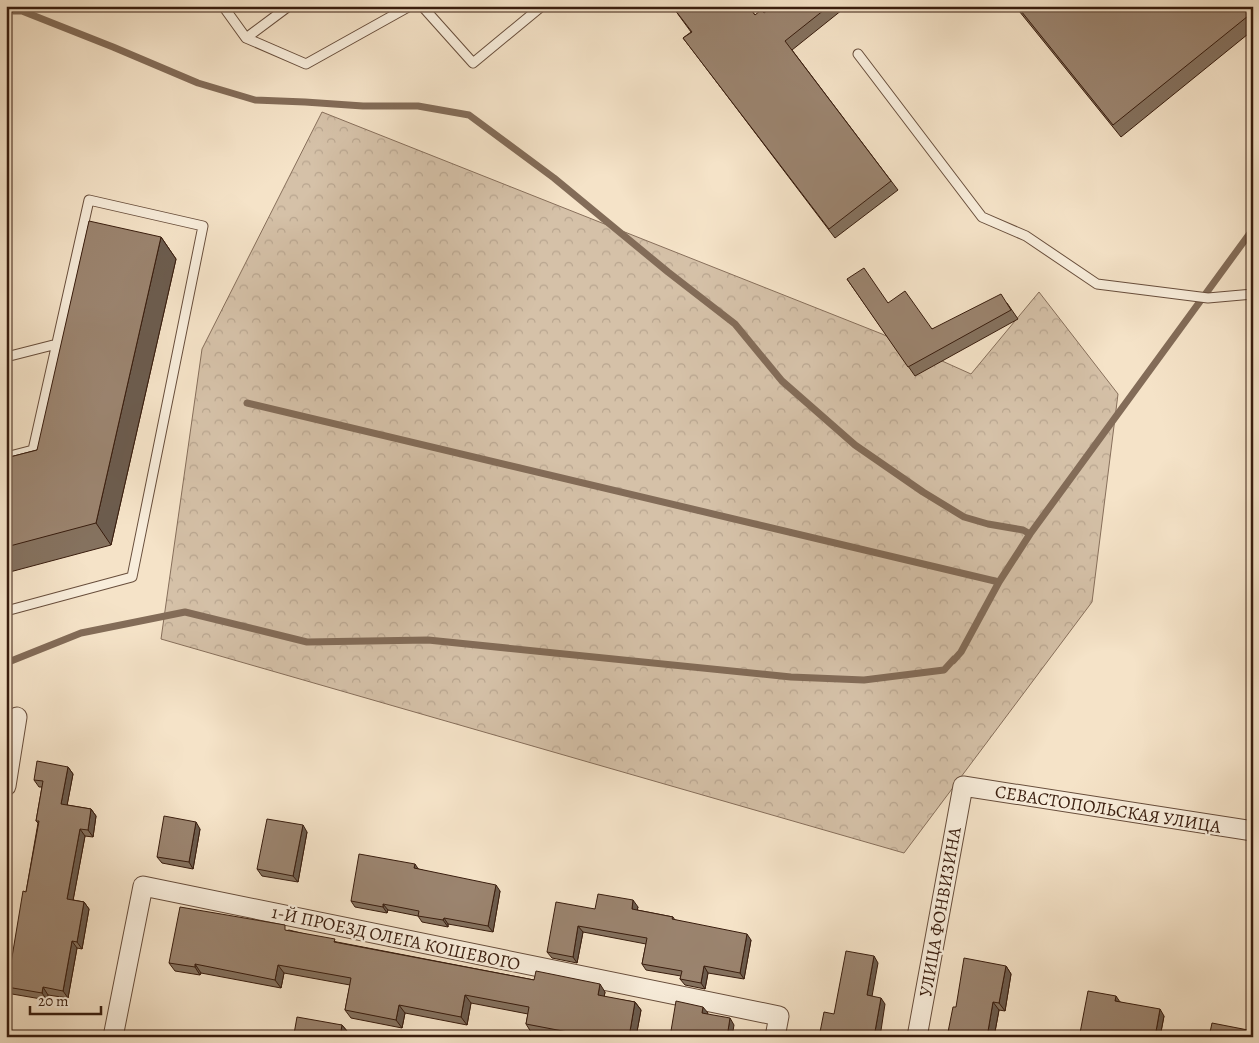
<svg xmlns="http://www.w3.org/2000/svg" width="1259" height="1043" viewBox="0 0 1259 1043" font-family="Alegreya,serif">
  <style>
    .forest { fill: url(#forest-crowns); stroke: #876f5b }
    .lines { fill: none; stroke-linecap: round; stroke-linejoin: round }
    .stream { stroke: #836c58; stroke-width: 7 }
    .service-casing { stroke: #684e3c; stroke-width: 11 }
    .minor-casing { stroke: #684e3c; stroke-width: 21 }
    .service { stroke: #f8eddb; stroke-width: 9 }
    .minor { stroke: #f8eddb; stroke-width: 19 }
    .wall { fill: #85725f; stroke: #391d0e }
    .shaded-wall { fill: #6c5c4e; stroke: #391d0e }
    .building { fill: #9b846f; stroke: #391d0e }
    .labels { text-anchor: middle; stroke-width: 4.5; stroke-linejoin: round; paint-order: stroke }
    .street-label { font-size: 18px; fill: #391d0e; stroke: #f8eddb }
  </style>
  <defs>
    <pattern id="forest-crowns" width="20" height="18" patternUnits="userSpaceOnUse" patternTransform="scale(1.25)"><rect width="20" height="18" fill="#d5c1a8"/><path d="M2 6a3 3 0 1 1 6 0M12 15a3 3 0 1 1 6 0" fill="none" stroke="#b8a58f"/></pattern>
  </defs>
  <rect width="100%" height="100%" fill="#f5e3c8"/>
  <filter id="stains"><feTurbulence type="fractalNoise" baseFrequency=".004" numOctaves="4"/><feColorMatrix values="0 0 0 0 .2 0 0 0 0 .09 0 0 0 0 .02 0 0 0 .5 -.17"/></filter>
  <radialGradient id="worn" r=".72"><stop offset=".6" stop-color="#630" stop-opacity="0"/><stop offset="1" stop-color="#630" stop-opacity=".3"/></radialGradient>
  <path class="forest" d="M322,112L882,334L971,374L1039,292L1118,394L1092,602L904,853L161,639L202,349Z"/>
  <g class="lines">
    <path class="stream" d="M6,11H22L113,47L198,83L255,100L305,102L363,106H418L469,115L554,178L668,272L735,324L782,381L855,445L923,492L964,517L988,524L1023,530L1030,534
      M247,403L999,582
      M953,661L961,652L999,582L1030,534L1253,229
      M6,663L81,633L185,612L307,642L428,640L791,677L864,680L944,670L954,659"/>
    <g class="service-casing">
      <path id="service" d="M223,6L246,38L289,6
        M422,6L473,63L542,6
        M246,38L306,64L410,6
        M858,54L982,217L1026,236L1097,284L1208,298L1253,294
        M6,357L57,344
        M6,457L33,450L89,200L203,226L132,577L6,611"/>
    </g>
    <g class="minor-casing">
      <path id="minor" d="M6,786L17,717
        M113,1037L143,886L779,1016L775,1037
        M917,1037L963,786L1253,831"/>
    </g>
    <use href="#service" class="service"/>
    <use href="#minor" class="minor"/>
  </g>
  <path class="wall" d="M672,6H748L755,15L764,13L773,6H847L792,50L898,190L835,238L690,47L683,38L691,32Z
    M1015,6H1253V30L1121,137Z
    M161,237L176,259L111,545L6,573V458L37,450Z
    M847,279L932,329L1007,303L1018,319L915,376Z
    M68,767L73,774L67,805L91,809L96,816L93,837L85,836L73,900L84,902L89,909L82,949L77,948L68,998L48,995L47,1000L12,994L7,987L26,892L38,823L36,821L42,787H39L34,780Z
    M200,829L193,869L162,863L157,857Z
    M307,832L298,882L262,876L257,869Z
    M418,869L500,891L493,932L448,924V927L422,922L418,916L388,910L387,913L355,907L351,901Z
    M638,907L637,910L673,917L675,920L751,940L744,979L708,973L705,989L685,985L680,979L681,976L646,970L642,964L646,944L583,932L577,963L552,958L547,952L595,909Z
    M289,930L337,942L534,980L605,992L604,997L635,1002L641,1010L636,1037H557L531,1032L526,1024L528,1014L471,1003L467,1025L405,1013L402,1028L351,1018L345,1010L350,985L284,973L281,988L201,973L200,975L175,971L169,963Z
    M1006,966L1011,974L1005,1011L999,1010L994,1037H947Z
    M1120,1002L1164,1016L1160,1037H1083L1080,1033Z
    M342,1025L347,1031L346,1037H295L294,1034Z"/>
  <path class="shaded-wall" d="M161,237L176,259L111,545L96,523Z
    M68,767L73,774L66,811L61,804Z
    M91,809L96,816L93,837L88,830Z
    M196,822L200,829L193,869L189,862Z
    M303,825L307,832L298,882L293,876Z
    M80,829L85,836L72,906L67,899Z
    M415,864L419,870L414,868Z
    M496,885L500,891L493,932L488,926Z
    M633,900L638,907L636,915L632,909Z
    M84,902L89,909L82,949L77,942Z
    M383,904L388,910L387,913L383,907Z
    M444,918L448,924V927L443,920Z
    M578,926L583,932L577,963L573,957Z
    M747,934L751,940L744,979L740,973Z
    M72,941L77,948L68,998L63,991Z
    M874,956L878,963L871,1002L867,995Z
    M195,964L201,973L200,975L195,967Z
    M278,965L284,973L281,988L275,980Z
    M704,966L708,973L705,989L701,983Z
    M1006,966L1011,974L1005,1011L999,1003Z
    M600,984L605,992L603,1003L598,995Z
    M43,987L48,995L47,1000L42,993Z
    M465,995L471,1003L467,1025L461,1017Z
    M1116,996L1120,1002L1115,1001Z
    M881,998L885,1004L880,1037H874Z
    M635,1002L641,1010L636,1037H629Z
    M993,1002L999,1010L994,1037H987Z
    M399,1005L405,1013L402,1028L396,1020Z
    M703,1007L708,1013L706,1019L702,1013Z
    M1160,1009L1164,1016L1160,1037H1155Z
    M730,1018L734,1025L732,1037H727Z
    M342,1025L347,1031L346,1037H340Z"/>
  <path class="building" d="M672,6H748L755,15L761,10L764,13L773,6H829L785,41L891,181L829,229L683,38L692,32Z
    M1017,6H1253V12L1113,125Z
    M89,221L161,237L96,523L6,547V458L37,450Z
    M864,268L888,303L905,291L932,329L1001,294L1011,310L908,367L847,279Z
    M37,761L68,767L61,804L91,809L88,830L80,829L67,899L84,902L77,942L72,941L63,991L43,987L42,993L7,987L23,891L26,892L39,821H36L43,781L34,780Z
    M164,816L196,822L189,862L157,857Z
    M267,819L303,825L293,876L257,869Z
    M359,854L415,864L414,868L496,885L488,926L444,918L443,920L418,916L419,911L383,904V907L351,901Z
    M598,894L633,900L632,909L673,917L672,919L747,934L740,973L704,966L701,983L680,979L682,971L642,964L647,938L578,926L573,957L547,952L556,902L595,909Z
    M180,907L285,925V930L335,939L334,942L534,980L536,971L600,984L598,995L635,1002L629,1037H594L526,1024L529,1007L465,995L461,1017L399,1005L396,1020L345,1010L351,978L278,965L275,980L195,964V967L169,963Z
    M846,951L874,956L867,995L881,998L874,1037H819L824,1012L834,1014Z
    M964,958L1006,966L999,1003L993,1002L987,1037H947L953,1007H956Z
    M1088,991L1116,996L1115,1001L1160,1009L1155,1037H1104L1080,1033Z
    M676,1001L703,1007L702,1013L730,1018L727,1037H670Z
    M297,1017L342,1025L340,1037H308L294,1034Z
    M1212,1023L1253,1031V1037H1209Z"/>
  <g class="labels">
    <g class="street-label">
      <text transform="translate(1108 809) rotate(9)" y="6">СЕВАСТОПОЛЬСКАЯ УЛИЦА</text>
      <text transform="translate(940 912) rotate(-80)" y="6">УЛИЦА ФОНВИЗИНА</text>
      <text transform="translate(396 938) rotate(12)" y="6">1-Й ПРОЕЗД ОЛЕГА КОШЕВОГО</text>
    </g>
  </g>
  <rect width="1259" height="1043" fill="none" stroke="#f5e3c8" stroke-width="25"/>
  <rect x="8" y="8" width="1244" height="1028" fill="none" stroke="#391d0e" stroke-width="2.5"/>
  <rect x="12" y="12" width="1234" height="1018" fill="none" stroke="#391d0e"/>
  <path d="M30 1006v8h71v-8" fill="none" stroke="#391d0e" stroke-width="2.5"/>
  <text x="38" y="1006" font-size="15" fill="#391d0e" stroke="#f8eddb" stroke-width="4" paint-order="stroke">20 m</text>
  <rect width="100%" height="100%" filter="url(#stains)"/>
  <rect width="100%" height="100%" fill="url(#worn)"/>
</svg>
